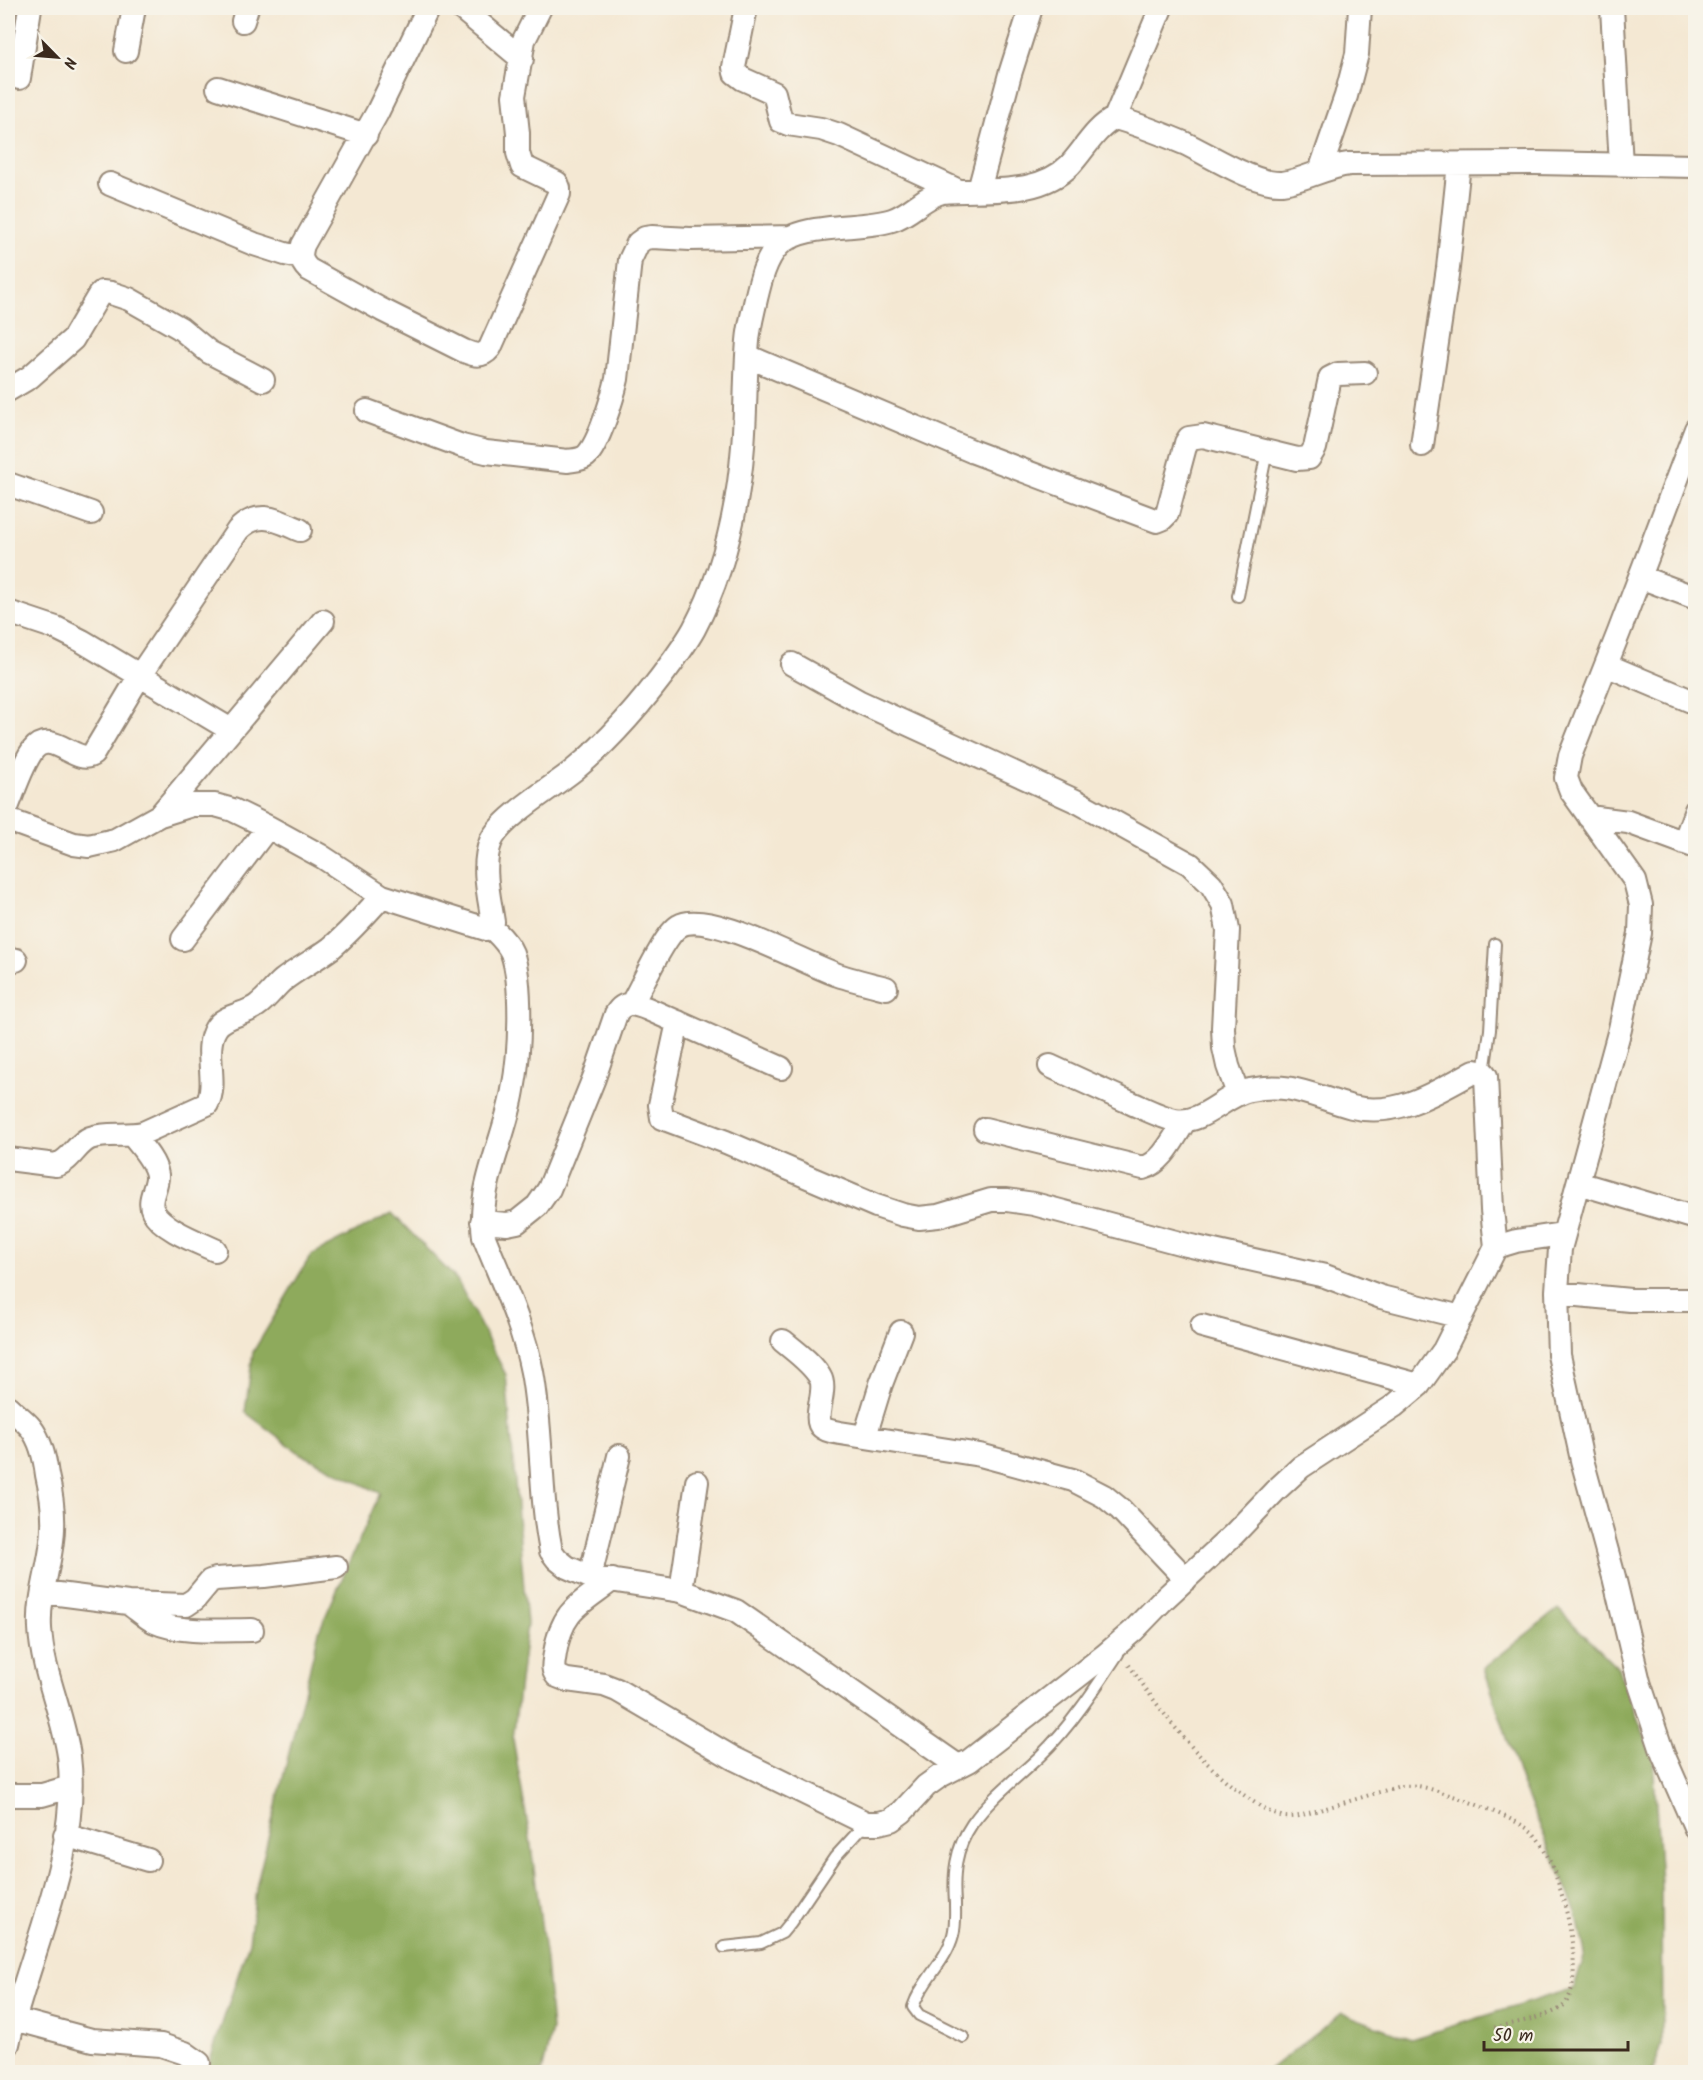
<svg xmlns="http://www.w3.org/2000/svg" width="1703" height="2080" viewBox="0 0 1703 2080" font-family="Kalam,sans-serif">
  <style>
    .forest { fill: #8eaa5c; stroke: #646a3d; stroke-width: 1.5 }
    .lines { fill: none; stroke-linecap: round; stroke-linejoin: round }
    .service-casing { stroke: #988978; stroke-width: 14 }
    .minor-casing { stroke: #988978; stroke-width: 26 }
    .path { stroke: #988978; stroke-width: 4; stroke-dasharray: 1.5 4.5; stroke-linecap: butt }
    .service { stroke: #fff; stroke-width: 10 }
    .minor { stroke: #fff; stroke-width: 22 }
  </style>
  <rect width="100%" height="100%" fill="#f7f3e8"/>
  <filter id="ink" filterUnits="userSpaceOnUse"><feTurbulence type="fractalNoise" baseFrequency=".0167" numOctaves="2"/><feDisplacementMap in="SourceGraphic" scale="12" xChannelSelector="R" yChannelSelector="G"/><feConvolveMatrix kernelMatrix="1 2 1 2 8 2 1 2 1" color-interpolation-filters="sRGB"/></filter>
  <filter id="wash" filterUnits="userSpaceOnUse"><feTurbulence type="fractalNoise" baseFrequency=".008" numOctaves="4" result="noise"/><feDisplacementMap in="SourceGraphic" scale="24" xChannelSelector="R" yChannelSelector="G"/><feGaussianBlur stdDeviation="1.35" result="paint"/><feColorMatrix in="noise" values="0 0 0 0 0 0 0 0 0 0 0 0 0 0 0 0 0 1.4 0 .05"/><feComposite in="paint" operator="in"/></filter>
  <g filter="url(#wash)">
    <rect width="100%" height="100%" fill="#f4e8d3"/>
    <path class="forest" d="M392,1213L457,1280L506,1375L527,1624L513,1739L530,1838L546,1961L552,2030L542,2072H206L249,1942L257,1883L319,1631L380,1493L301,1454L245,1412L253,1352L311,1255Z
      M1558,1609L1618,1668L1653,1758L1661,1883L1662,2045L1653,2072H1266L1342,2013L1411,2039L1574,1988L1585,1954L1576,1912L1521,1781L1484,1668Z"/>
  </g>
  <g filter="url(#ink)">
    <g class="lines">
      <g class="service-casing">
        <path id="service" d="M1238,596L1267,451
          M1484,1073L1490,1030L1495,944
          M724,1947L761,1943L782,1933L791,1922L835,1857L866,1823
          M963,2037L919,2015L913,2007C922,1980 946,1962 953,1935C956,1924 955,1914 955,1903C953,1874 955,1849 972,1824C991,1797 1017,1778 1040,1756C1070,1727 1095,1689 1118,1654"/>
      </g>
      <g class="minor-casing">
        <path id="minor" d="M428,8L377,113L303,245C300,255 300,261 308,269L382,310L464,351C474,355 482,358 490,348L559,194V188L557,183L522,166L518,153V133L514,96L524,40L540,8
          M461,8L522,59
          M746,8L734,67L735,73L743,79L774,93L781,121L788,124L821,129L839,135L957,190
          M1612,8L1621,165
          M243,21L247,8
          M126,51L134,8
          M19,78L30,8
          M218,88L366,135
          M1115,118L1161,8
          M1320,171L1346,96L1357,54L1360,8
          M110,184L254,244L285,254L300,257
          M979,190L1010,74L1031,8
          M747,356L974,452L1157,521L1162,519L1167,514L1186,443L1189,438L1203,436L1297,459L1309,458L1315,448L1330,378L1338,374L1365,373
          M8,390L30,377L73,339L99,295L102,292L111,293L129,299L180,328L209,352L263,380
          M367,411L462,446L486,452L568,461C574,460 581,460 586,456C599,444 613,396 617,379L630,260L638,243L645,238L652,237L690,239L792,237
          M1696,429L1619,632L1570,756L1566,778L1571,791L1635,881L1641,905L1640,933L1620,1029L1560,1249L1557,1291L1559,1355L1582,1460L1614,1577L1639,1682L1663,1754L1696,1829
          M1422,445L1448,268L1459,164
          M8,484L91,513
          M1640,577L1696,598
          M8,612L56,628L82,641L231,730
          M792,664L860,702L1078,802L1190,864L1211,884L1223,904L1228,930L1223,1028L1224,1048L1228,1066L1238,1094
          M1606,665L1696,703
          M8,805C15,788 22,765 33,750C51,727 77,767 93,754L140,675L238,530C259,509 276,520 300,530
          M160,815L323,621
          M1589,817L1628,822L1696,847
          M8,820L74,844L89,846L115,840L160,815L192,805H215L233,810L268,827L321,856L382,896L486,929L492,928L493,922C489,896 481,866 491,841C501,818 553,787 574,770C612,739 644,701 673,661C680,651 688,640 694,629C723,574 738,509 743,446C746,411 745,376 748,341C749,327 753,313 756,299C760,282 765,260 778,246C800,222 862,230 892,220C911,214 923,197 942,192C984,188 1037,198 1070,165C1085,149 1095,128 1115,118C1138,124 1162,134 1184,143C1210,155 1255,185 1282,183C1303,181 1325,167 1349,164L1535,163L1696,166
          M1684,843L1696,810
          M492,928C499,935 508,943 512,953C523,985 520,1055 513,1090C505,1140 477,1186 484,1237C502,1282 523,1325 532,1372C543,1431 539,1492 551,1551L557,1559L567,1567L590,1577L681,1591L736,1611L958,1766
          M183,939L268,827
          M8,959L16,960
          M632,1003C642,986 664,935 679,926C707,908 807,965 838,975C853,980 870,984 886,988
          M678,1022L660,1105L662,1118L726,1142L876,1206L903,1215L919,1218L938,1216L991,1200H1007L1034,1204L1187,1245L1325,1276L1381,1297L1461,1317
          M1050,1066C1076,1078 1102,1090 1129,1102C1143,1108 1160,1117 1175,1120C1203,1125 1224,1095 1250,1090C1291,1081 1314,1097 1352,1107C1397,1118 1437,1092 1475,1071L1484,1073L1486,1076L1492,1210L1496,1247
          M985,1129L1143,1168C1163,1163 1174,1137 1185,1121
          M132,1135C141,1146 155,1161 157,1175C158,1187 147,1199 153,1211C162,1229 198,1242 215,1250
          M8,1159L56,1165C71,1161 76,1144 90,1138C107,1132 126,1137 143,1133L207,1104C219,1082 202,1050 216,1028C225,1014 247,1015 259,1004C268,997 274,988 282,981C297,969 315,960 331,948C350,932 366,914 382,896
          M1578,1183L1696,1218
          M482,1222L507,1224L517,1222L537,1206L549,1189L594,1078L616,1014C624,1000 635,1004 648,1009L781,1068
          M1557,1293L1630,1300H1696
          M1202,1326L1419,1385
          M783,1341C795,1351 812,1363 820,1377C828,1390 812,1419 822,1427C826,1431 835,1432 840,1433L980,1455L1073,1480L1104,1496L1120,1509L1186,1579
          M8,1407C15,1414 25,1420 31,1428C41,1441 45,1459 47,1475C51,1492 54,1510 53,1529C52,1562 38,1594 40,1628C42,1672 63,1713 69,1756C81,1851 29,1953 8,2044
          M865,1436L881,1384L901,1332
          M590,1577L619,1456
          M612,1580C579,1605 562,1610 555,1653C554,1662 551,1669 557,1676L567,1680L604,1685L617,1690L733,1758L866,1823H879L891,1820L902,1812L926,1786L940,1776L969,1761L1104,1656L1133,1631L1163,1600L1234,1534L1275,1491L1301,1467L1394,1406L1419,1385L1444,1350L1496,1247L1516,1241L1562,1234
          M681,1591L697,1482
          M43,1592L128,1603L186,1605L195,1599L210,1581L216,1579L264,1576L336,1567
          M128,1603C137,1609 145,1617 155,1622C181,1634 224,1630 252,1630
          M8,1795H42L70,1787
          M65,1835L148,1860
          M14,2019L92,2040L161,2045L185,2053L199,2063"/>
      </g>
      <path class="path" d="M1129,1665C1163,1714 1199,1763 1248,1798C1258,1805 1269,1813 1281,1816C1286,1818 1293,1817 1299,1816L1400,1786C1406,1786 1412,1785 1418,1786C1441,1790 1515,1817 1532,1832C1558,1856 1592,1982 1562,2007C1550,2017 1509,2024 1492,2028"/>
      <use href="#service" class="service"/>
      <use href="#minor" class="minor"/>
    </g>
  </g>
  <rect width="1703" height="2080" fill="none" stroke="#f7f3e8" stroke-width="30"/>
  <g transform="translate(57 57) rotate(115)" stroke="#f7f3e8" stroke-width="4.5" paint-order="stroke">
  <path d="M0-4.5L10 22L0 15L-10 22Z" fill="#3b2a1e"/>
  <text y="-9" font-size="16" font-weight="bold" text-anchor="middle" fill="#3b2a1e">N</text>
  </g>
  <path d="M1484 2041v9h144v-9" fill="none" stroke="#3b2a1e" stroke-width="3"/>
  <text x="1493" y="2041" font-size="18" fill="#3b2a1e" stroke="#f7f3e8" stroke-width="4.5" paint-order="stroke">50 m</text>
</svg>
